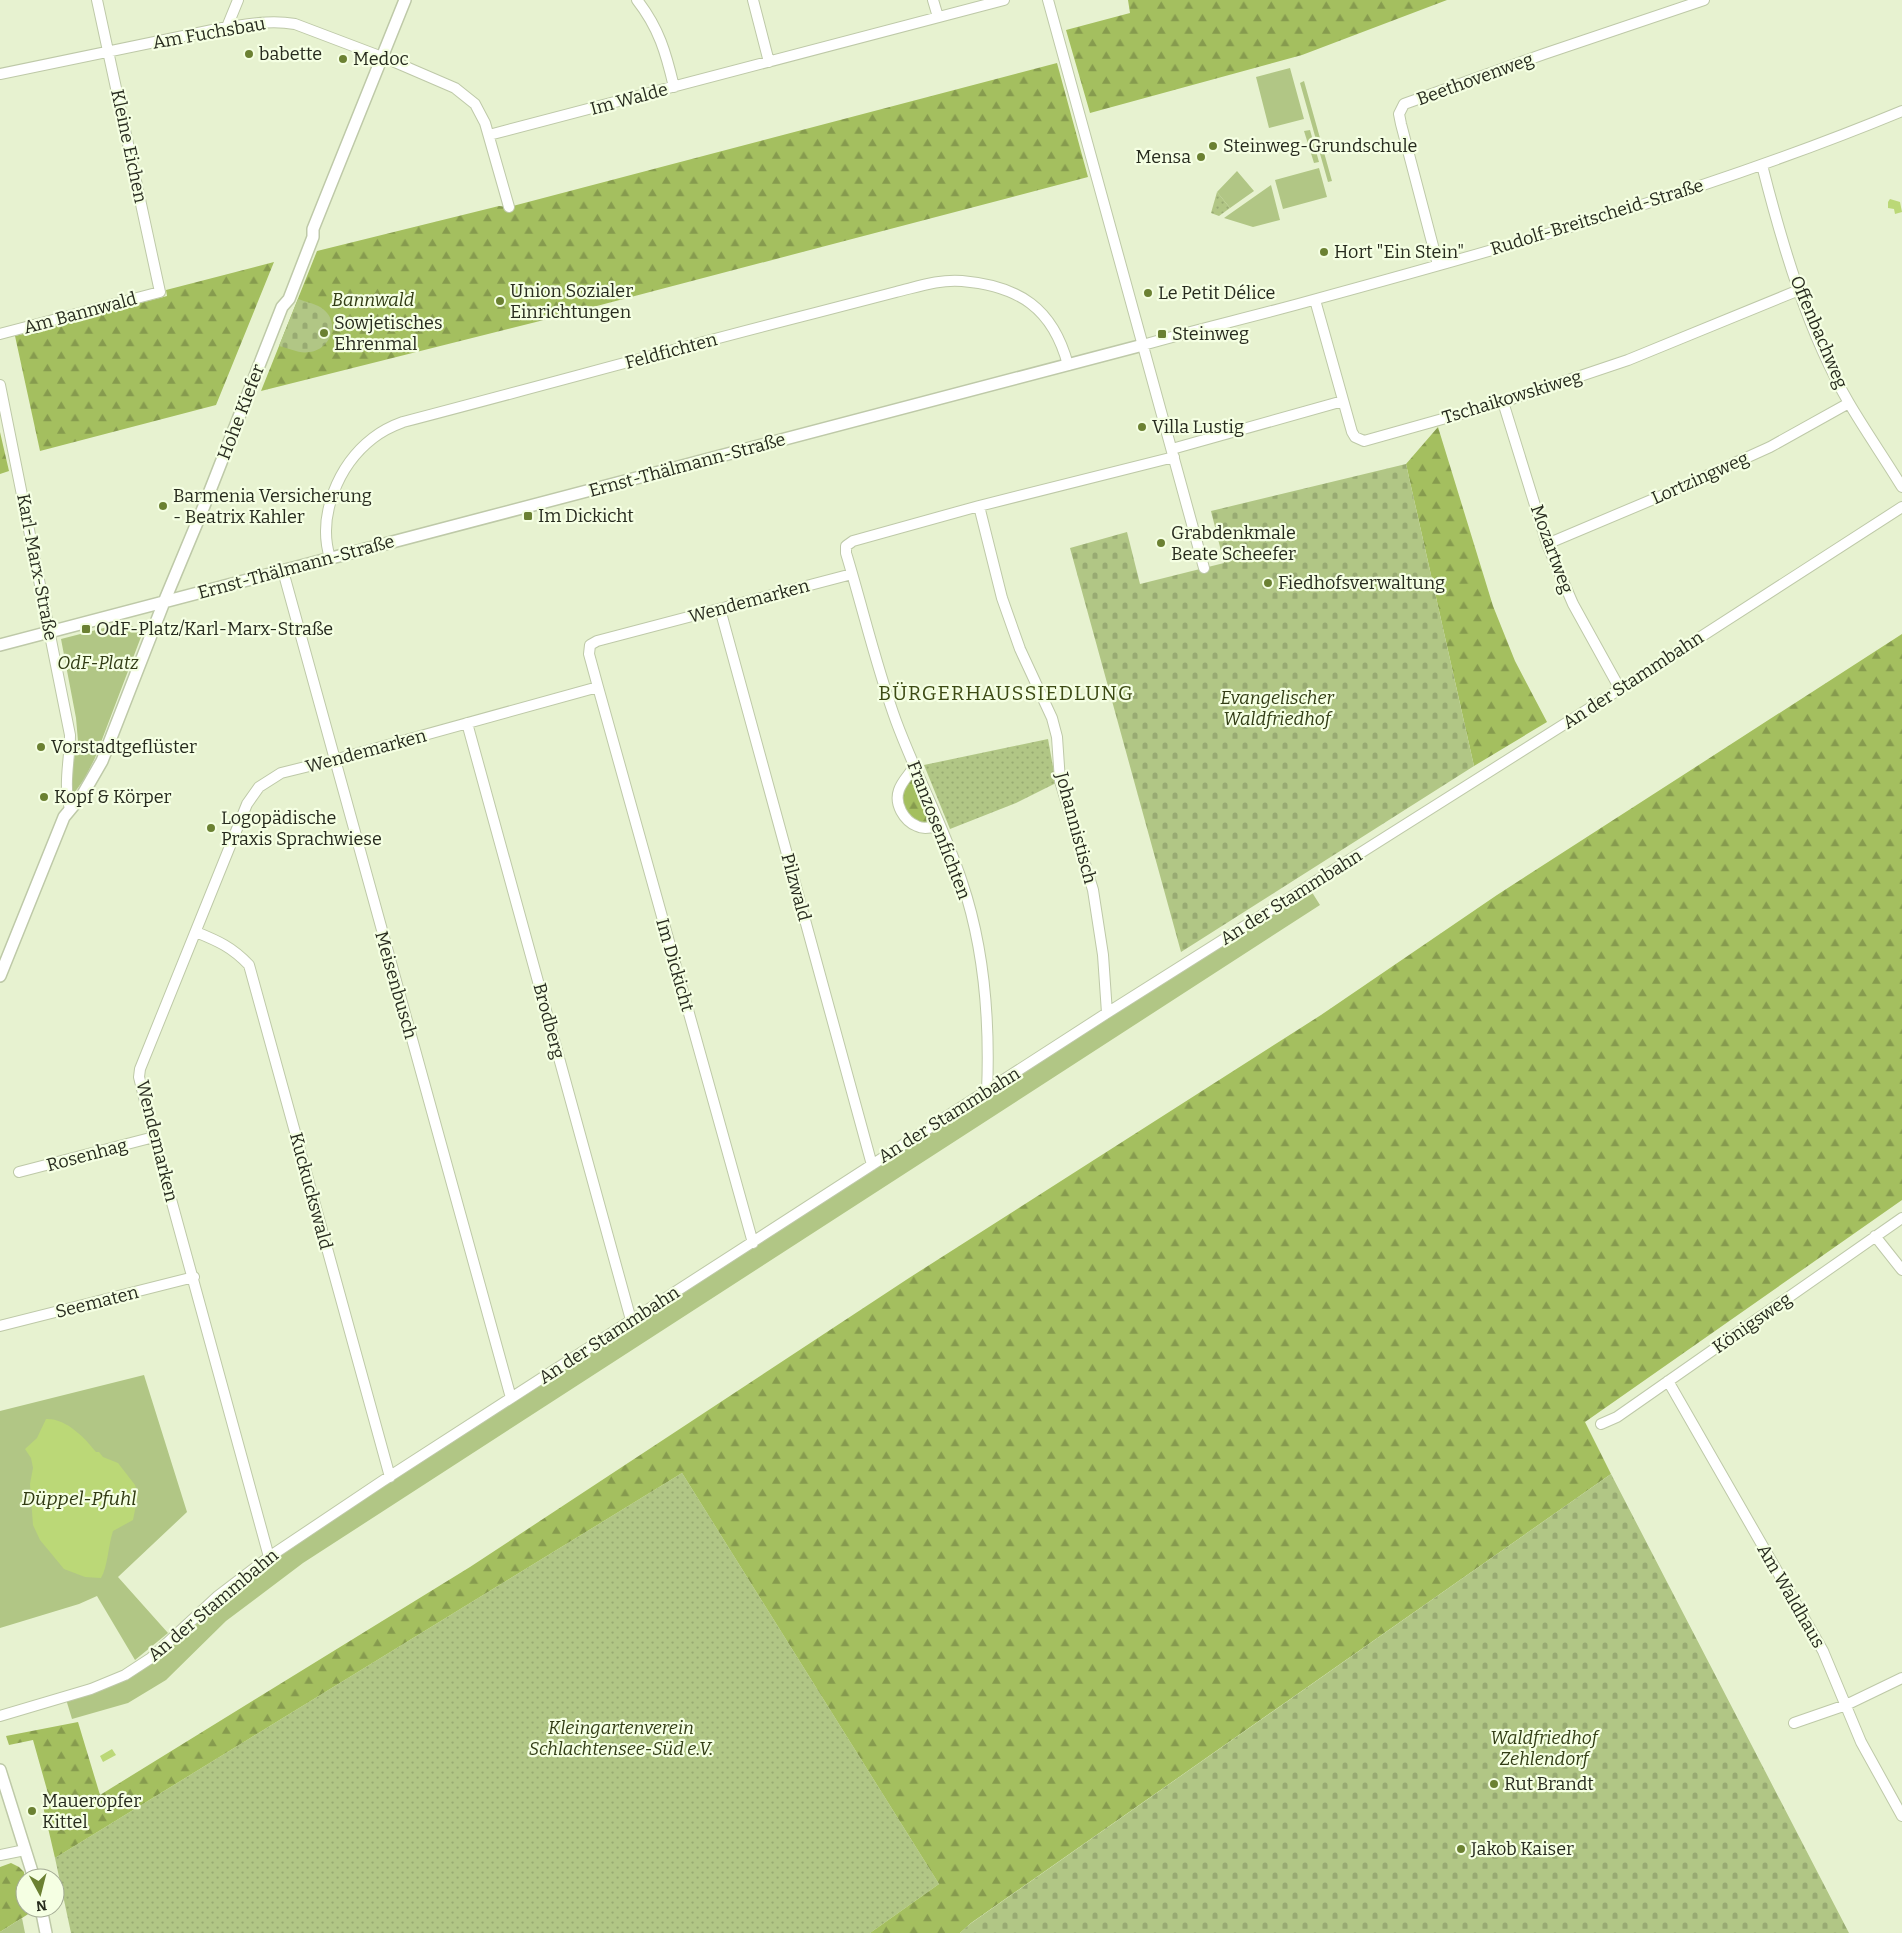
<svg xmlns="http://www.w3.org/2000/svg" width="1902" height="1933" viewBox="0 0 1902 1933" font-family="Bitter,serif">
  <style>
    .grass { fill: url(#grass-dots) }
    .forest { fill: url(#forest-firs) }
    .cemetery { fill: url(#cemetery-stones) }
    .park { fill: #b1c685 }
    .water { fill: #bbd877 }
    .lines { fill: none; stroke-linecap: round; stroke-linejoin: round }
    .minor-casing { stroke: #bec9a8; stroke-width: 12 }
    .tertiary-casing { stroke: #bec9a8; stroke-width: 14 }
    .minor { stroke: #fff; stroke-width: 10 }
    .tertiary { stroke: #fff; stroke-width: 11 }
    .poi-dot { fill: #6b8132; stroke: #f5ffe3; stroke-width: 2 }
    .labels { text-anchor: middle; stroke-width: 4.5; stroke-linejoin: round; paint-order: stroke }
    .street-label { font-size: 18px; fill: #272b1e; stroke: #f5ffe3 }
    .poi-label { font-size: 18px; fill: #272b1e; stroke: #f5ffe3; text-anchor: start }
    .park-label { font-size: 18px; font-style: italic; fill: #313c14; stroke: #f5ffe3 }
    .water-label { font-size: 19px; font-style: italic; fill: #2f3911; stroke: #f5ffe3 }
    .quarter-label { font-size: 20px; letter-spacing: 1px; fill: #3c4a13; stroke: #f5ffe3 }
  </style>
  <defs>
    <pattern id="grass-dots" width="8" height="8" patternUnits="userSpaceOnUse" patternTransform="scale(1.25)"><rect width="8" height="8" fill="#b1c685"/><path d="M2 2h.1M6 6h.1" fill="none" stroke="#98aa72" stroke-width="1.8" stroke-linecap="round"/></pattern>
    <pattern id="forest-firs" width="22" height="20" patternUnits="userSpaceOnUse" patternTransform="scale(1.25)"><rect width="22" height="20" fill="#a4bf5f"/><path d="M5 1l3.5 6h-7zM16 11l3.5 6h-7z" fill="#869b4e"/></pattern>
    <pattern id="cemetery-stones" width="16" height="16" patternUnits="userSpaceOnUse" patternTransform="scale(1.25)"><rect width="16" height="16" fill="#b1c685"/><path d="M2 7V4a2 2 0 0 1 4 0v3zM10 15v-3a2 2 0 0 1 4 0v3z" fill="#98aa72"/></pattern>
  </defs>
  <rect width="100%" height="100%" fill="#e7f2d0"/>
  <path class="grass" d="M1217,192L1230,208L1219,216L1211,213Z
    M1048,739L1056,783L1016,803L950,829L924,765Z
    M682,1473L939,1884L870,1933H71L55,1858Z"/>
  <path class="forest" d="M1128,0H1447L1302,55L1090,113L1066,30L1130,13Z
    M1057,63L1088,177L536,322L261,391L317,251L499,206L509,207Z
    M274,262L216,405L40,451L15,336L167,296L166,290Z
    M1438,427L1493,606L1515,661L1547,722L1474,766L1406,464Z
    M0,432L9,471L0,474Z
    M1902,634V1200L1585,1422L1611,1474L971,1923L960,1933H870L939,1884L682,1473L55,1858L42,1802L49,1797L33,1740L9,1745L6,1736L78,1722L100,1795L470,1567L909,1278L1321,1015L1497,895Z
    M912,778L933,824L921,825C905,812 893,796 912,778Z
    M11,1863L19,1867L24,1872L25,1908H33V1911L0,1932V1867Z"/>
  <path class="cemetery" d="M298,299C306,302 317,304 323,309C341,323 330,350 309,352C300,354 288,348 279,346Z
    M1406,464L1474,766L1181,952L1070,548L1127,532L1140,584L1224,563L1211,511Z
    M1611,1474L1849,1933H960L970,1924Z"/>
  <path class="park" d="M1290,68L1304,119L1269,128L1256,77Z
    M1304,81L1332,181L1328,182L1300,83Z
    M1310,130L1319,162L1314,163L1304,131Z
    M1319,168L1327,197L1283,209L1275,180Z
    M1237,171L1254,191L1230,208L1217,192Z
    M1271,185L1280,220L1253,227L1224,218Z
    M127,622H130L132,626L138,630L144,629L95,758L85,778L72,796L70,778L78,741L76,718L61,639Z
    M1308,886L1320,905L303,1563L226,1621L166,1680L128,1703L72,1719L65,1696L125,1675L233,1584Z
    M144,1375L187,1512L118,1577L168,1633L135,1660L97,1596L79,1604L0,1628V1411Z
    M22,1918L25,1933H0V1932Z"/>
  <path class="water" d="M1890,199L1900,202L1902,212L1895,214L1894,209L1888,208V202Z
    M46,1419C66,1418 85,1438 96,1452H99L103,1457L118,1463L135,1485L138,1495L133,1520L113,1531C108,1546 108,1566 101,1578L85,1577L64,1569L40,1540L33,1525L30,1484L33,1468L31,1458L25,1449L37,1438Z
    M112,1749L116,1755L103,1762L100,1756Z"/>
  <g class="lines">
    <g class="minor-casing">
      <path id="minor" d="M637,0C659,28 666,53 674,87
        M753,0L769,62
        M933,0L938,17
        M1048,0L1204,568
        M227,27L238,0
        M0,74L227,27C251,24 271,20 295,24L390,60L455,88L475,104L485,123L509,207
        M489,135L1004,0
        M1762,165C1782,244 1808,333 1849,403C1866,432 1885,459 1902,487
        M1438,265L1401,124L1399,114L1404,104L1544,54L1704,0
        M1315,300L1352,432L1355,437L1364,441L1503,402L1628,360L1799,290
        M0,334L160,292L97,0
        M1143,345C1199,329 1256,316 1313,300C1511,246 1711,190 1902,111
        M0,385L70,735C70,760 63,784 70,809
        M1503,402L1547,544L1573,604L1620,689
        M1172,449L1343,401
        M979,506L1002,598L1020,649L1052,718L1057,737L1060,781L1093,890L1103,955L1107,1013
        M1547,544L1675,490L1770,447L1849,403
        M330,558C317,516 338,465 373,438C382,431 392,426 403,422C541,386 677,348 815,313C842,306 869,299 896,292C917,287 939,279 962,281C1019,286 1053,308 1068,365
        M283,571L511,1398
        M720,609L872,1165
        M467,723L631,1320
        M914,767C909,775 902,781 899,790C894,804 904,821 917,826C924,830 933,827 940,825
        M196,932C218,941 232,947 249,965L390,1477
        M987,1092C990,1021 985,950 962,882C944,827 916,775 896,721C876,666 863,609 846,553V546L853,541L979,506L1174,457
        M19,1172L154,1137
        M1875,1236L1902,1270
        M753,1243L598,687L589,654L590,645L597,641L852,574
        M0,1326L194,1277
        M1668,1381L1823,1651L1861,1742L1902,1816
        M1601,1424L1617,1417L1902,1218
        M269,1557L154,1137L139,1077L140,1069L247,804L259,787L281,773L334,760L598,687
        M0,1716L91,1689L125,1675L151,1658L218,1596L269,1557L381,1482L1107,1013L1620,689L1902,507
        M1794,1723L1846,1705L1902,1678
        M0,1855L25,1850"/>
    </g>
    <g class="tertiary-casing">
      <path id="tertiary" d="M0,645L1143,345
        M0,976L64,817L83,794L102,761L164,602L204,506L282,307L289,299L313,237V229L329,189L405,0
        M0,1770L34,1878
        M41,1908L46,1933"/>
    </g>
    <use href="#minor" class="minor"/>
    <use href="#tertiary" class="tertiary"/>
  </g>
  <g class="poi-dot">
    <circle cx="249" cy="54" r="5"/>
    <circle cx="343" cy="59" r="5"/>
    <circle cx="1213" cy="146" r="5"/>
    <circle cx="1201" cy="157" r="5"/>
    <circle cx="1324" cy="252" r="5"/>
    <circle cx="1148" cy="293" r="5"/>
    <circle cx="500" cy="301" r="5"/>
    <circle cx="324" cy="333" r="5"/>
    <rect x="1157" y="329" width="10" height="10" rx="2.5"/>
    <circle cx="1142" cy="427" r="5"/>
    <circle cx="163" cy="506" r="5"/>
    <rect x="523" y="511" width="10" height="10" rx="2.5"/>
    <circle cx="1161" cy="543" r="5"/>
    <circle cx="1268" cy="583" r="5"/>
    <rect x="81" y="624" width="10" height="10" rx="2.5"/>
    <circle cx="41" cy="747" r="5"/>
    <circle cx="44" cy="797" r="5"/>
    <circle cx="211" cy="828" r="5"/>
    <circle cx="1494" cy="1784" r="5"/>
    <circle cx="32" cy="1811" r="5"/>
    <circle cx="1461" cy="1849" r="5"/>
  </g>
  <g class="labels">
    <g class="street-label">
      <text transform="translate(209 33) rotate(-10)" y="6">Am Fuchsbau</text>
      <text transform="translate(1475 79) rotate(-20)" y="6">Beethovenweg</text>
      <text transform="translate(629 99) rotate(-15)" y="6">Im Walde</text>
      <text transform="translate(129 146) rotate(78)" y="6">Kleine Eichen</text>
      <text transform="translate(1597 217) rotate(-17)" y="6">Rudolf-Breitscheid-Straße</text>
      <text transform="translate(80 313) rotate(-15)" y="6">Am Bannwald</text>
      <text transform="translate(1819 332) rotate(67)" y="6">Offenbachweg</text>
      <text transform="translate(671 351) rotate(-15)" y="6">Feldfichten</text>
      <text transform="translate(1512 397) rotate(-17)" y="6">Tschaikowskiweg</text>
      <text transform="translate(241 412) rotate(-69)" y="6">Hohe Kiefer</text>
      <text transform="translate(687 465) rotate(-15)" y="6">Ernst-Thälmann-Straße</text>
      <text transform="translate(1700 478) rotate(-24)" y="6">Lortzingweg</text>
      <text transform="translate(1552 549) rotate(70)" y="6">Mozartweg</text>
      <text transform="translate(37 567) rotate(79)" y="6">Karl-Marx-Straße</text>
      <text transform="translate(296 567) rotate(-15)" y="6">Ernst-Thälmann-Straße</text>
      <text transform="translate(749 601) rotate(-15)" y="6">Wendemarken</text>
      <text transform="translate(1633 680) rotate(-33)" y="6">An der Stammbahn</text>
      <text transform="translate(366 751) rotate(-15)" y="6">Wendemarken</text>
      <text transform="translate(1076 828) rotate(75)" y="6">Johannistisch</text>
      <text transform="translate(939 830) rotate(69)" y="6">Franzosenfichten</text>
      <text transform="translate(796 887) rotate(75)" y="6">Pilzwald</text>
      <text transform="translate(1291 897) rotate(-32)" y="6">An der Stammbahn</text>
      <text transform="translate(675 965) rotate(74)" y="6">Im Dickicht</text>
      <text transform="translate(396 985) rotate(74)" y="6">Meisenbusch</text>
      <text transform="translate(549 1021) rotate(75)" y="6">Brodberg</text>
      <text transform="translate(949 1115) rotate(-32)" y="6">An der Stammbahn</text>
      <text transform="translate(157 1141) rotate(76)" y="6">Wendemarken</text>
      <text transform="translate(87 1155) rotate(-15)" y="6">Rosenhag</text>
      <text transform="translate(311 1191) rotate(75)" y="6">Kuckuckswald</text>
      <text transform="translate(97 1302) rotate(-14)" y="6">Seematen</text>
      <text transform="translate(1752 1323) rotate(-35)" y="6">Königsweg</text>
      <text transform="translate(609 1335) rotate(-33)" y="6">An der Stammbahn</text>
      <text transform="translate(1791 1596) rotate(60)" y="6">Am Waldhaus</text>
      <text transform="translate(213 1605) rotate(-40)" y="6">An der Stammbahn</text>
    </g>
    <g class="poi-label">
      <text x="259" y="60">babette</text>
      <text x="353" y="65">Medoc</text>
      <text x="1223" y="152">Steinweg-Grundschule</text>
      <text x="1191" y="163" text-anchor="end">Mensa</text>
      <text x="1334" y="258">Hort "Ein Stein"</text>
      <text x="510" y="297">Union Sozialer<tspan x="510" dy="21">Einrichtungen</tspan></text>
      <text x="1158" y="299">Le Petit Délice</text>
      <text x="334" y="329">Sowjetisches<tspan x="334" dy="21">Ehrenmal</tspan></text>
      <text x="1172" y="340">Steinweg</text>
      <text x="1152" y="433">Villa Lustig</text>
      <text x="173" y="502">Barmenia Versicherung<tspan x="173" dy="21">- Beatrix Kahler</tspan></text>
      <text x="538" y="522">Im Dickicht</text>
      <text x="1171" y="539">Grabdenkmale<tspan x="1171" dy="21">Beate Scheefer</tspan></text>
      <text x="1278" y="589">Fiedhofsverwaltung</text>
      <text x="96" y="635">OdF-Platz/Karl-Marx-Straße</text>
      <text x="51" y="753">Vorstadtgeflüster</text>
      <text x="54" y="803">Kopf &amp; Körper</text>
      <text x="221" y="824">Logopädische<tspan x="221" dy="21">Praxis Sprachwiese</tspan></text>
      <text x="1504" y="1790">Rut Brandt</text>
      <text x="42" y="1807">Maueropfer<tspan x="42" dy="21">Kittel</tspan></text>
      <text x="1471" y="1855">Jakob Kaiser</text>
    </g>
    <g class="park-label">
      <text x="373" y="306">Bannwald</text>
      <text x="98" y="669">OdF-Platz</text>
      <text x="1277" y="704">Evangelischer<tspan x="1277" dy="21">Waldfriedhof</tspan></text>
      <text x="621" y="1734">Kleingartenverein<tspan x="621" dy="21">Schlachtensee-Süd e.V.</tspan></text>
      <text x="1544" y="1744">Waldfriedhof<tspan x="1544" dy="21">Zehlendorf</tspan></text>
    </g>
    <g class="water-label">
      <text x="79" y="1505">Düppel-Pfuhl</text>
    </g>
    <g class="quarter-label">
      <text x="1006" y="700">BÜRGERHAUSSIEDLUNG</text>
    </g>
  </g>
  <g transform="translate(40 1893) rotate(173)"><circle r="24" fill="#f5ffe3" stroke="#a3aa94"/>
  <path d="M0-4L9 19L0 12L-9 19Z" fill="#6b8132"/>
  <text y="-8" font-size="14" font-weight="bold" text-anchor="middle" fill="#272b1e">N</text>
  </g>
</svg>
